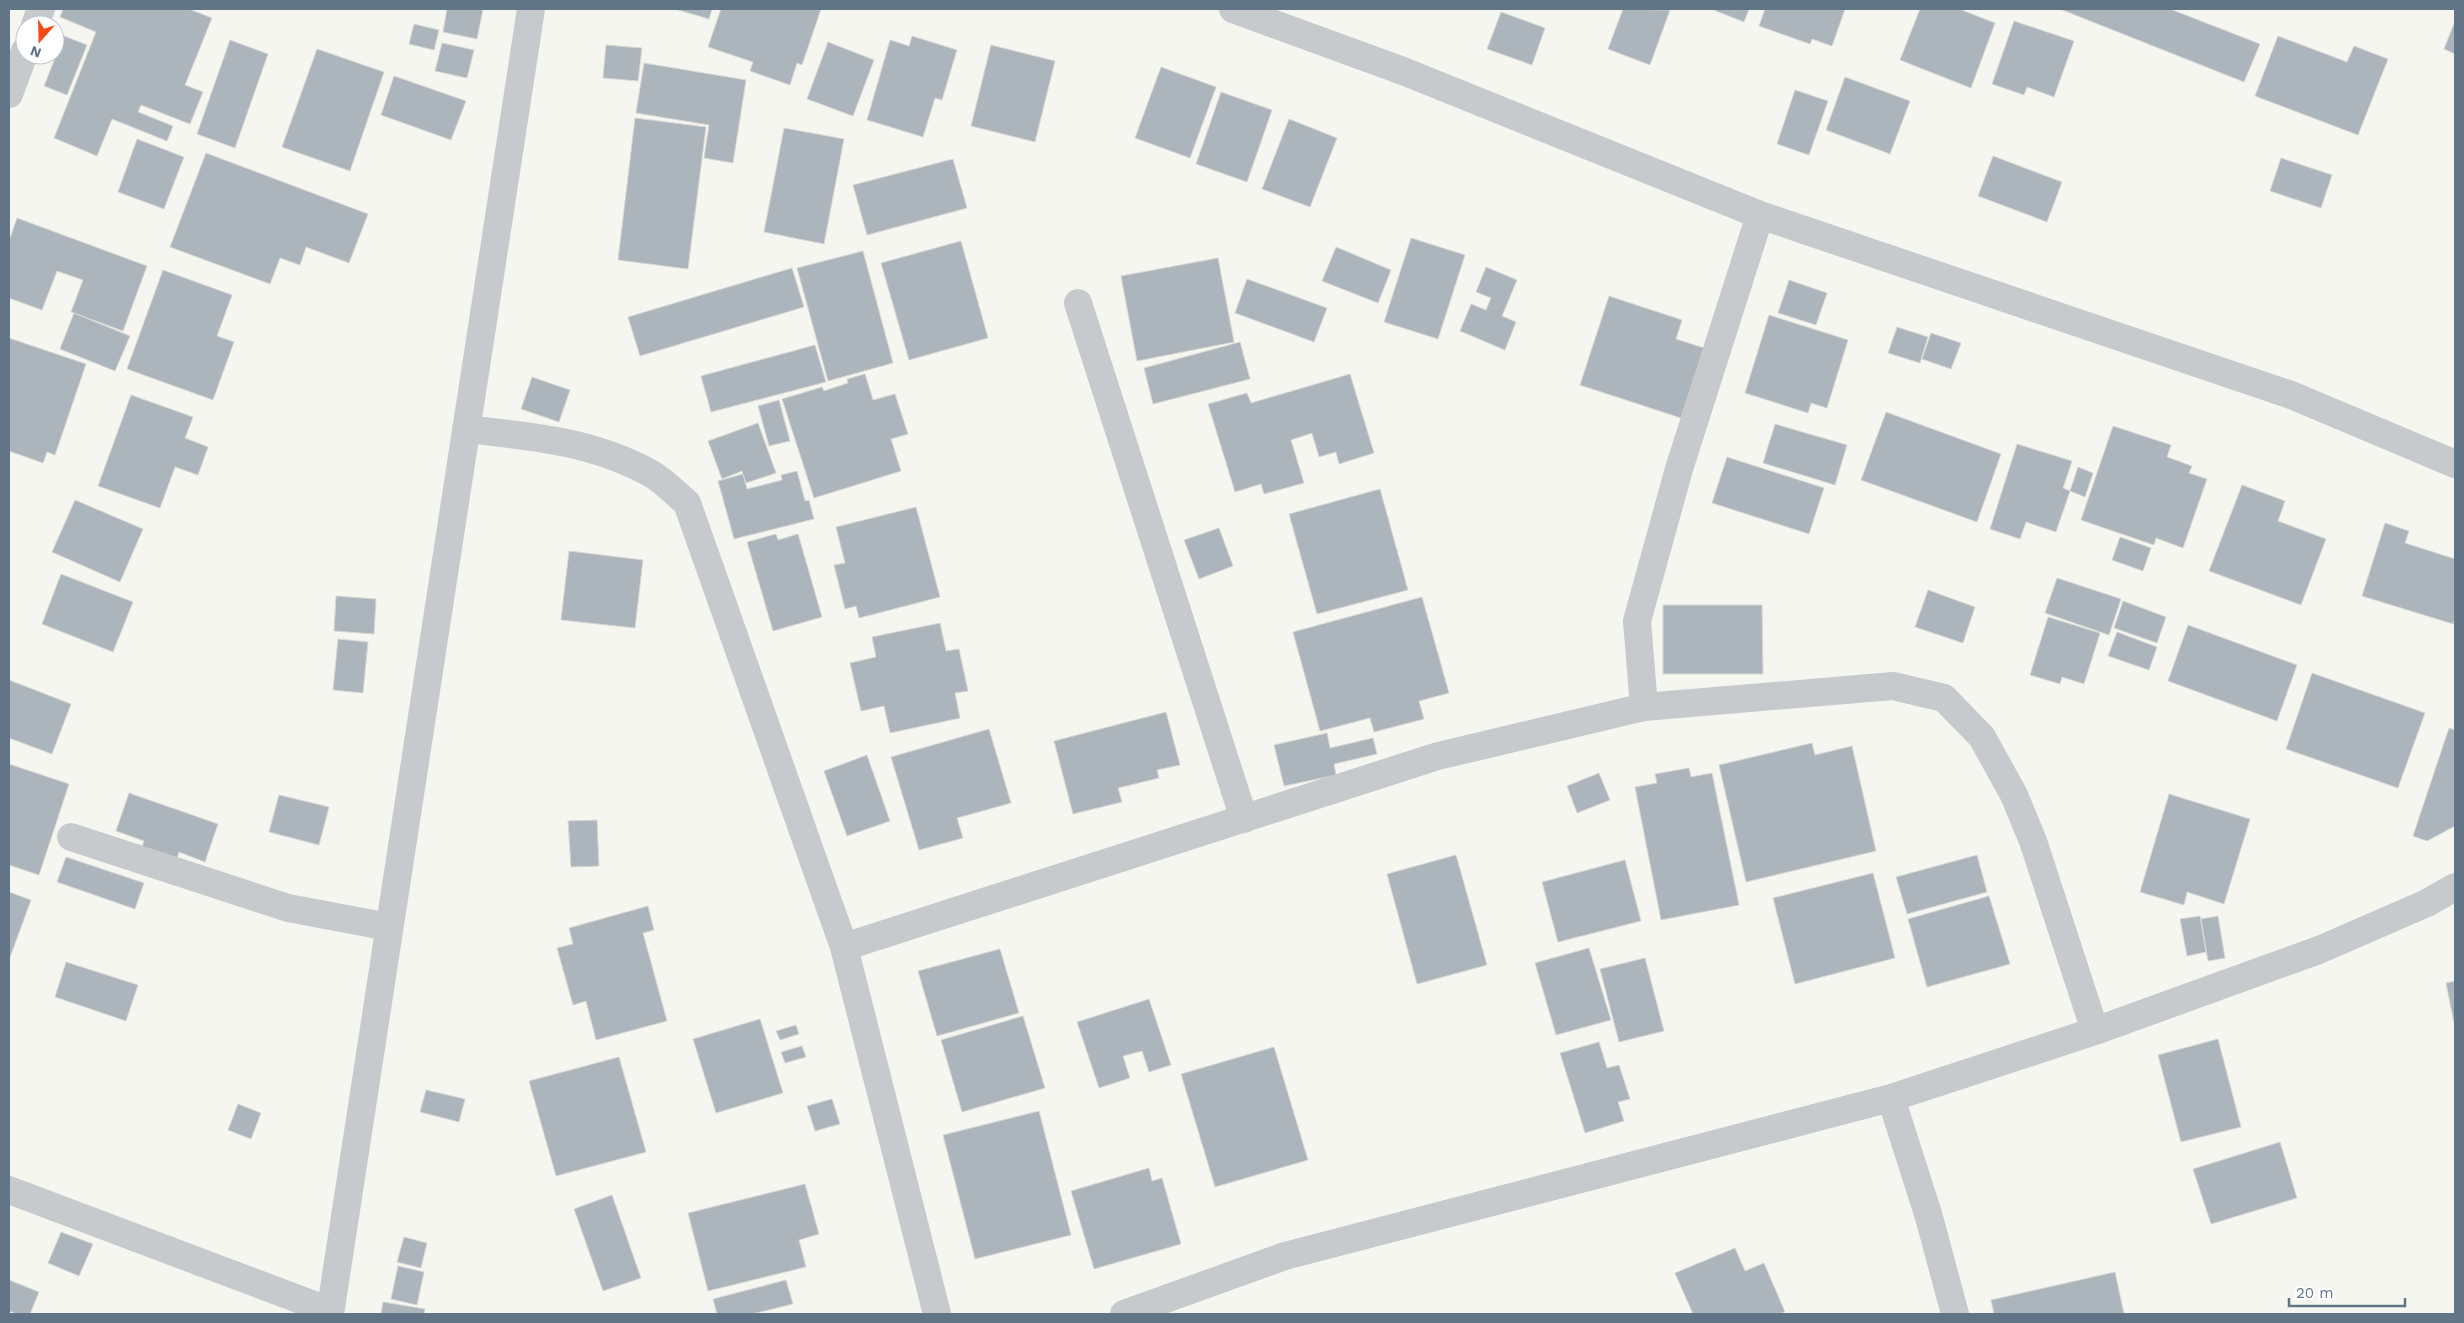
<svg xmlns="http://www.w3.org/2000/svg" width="2464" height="1323" viewBox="0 0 2464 1323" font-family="'Work Sans',sans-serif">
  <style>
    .building { fill: #acb5bb; stroke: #d7d7d4 }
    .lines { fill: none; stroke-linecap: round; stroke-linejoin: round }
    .minor { stroke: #c7cacd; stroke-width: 28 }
  </style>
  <rect width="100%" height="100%" fill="#f6f6f1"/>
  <path class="building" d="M63,9H189L212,18L185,85L203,92L190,124L141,105L138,112L173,126L167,141L112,119L97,156L54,138L96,32L60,17Z
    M447,9H483L477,39L443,32Z
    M675,9H712L709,19Z
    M721,9H821L802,65L797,63L790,85L750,71L753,62L708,47Z
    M1623,9L1670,10L1650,65L1608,49Z
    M1711,9H1749L1744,22Z
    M1765,9H1845L1832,46L1812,39L1810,44L1759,26Z
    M1920,9H1959L1995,23L1971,88L1900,60Z
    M2060,9H2170L2260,44L2244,82Z
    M1501,12L1545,28L1532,65L1487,49Z
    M2014,21L2074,41L2054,97L2027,87L2024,95L1992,84Z
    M2455,21V54L2444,49Z
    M414,24L439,30L434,50L409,44Z
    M64,36L87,45L67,95L44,86Z
    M912,36L957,50L942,100L935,98L923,137L867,120L890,40L909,46Z
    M2278,36L2347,62L2354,46L2388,59L2358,135L2255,96Z
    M230,40L268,54L235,148L197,134Z
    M828,42L874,60L853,116L807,99Z
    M442,43L474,50L467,78L435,71Z
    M606,45L642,48L638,81L603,78Z
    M991,45L1055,61L1035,142L971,126Z
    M317,49L384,72L350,171L282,147Z
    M644,63L746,80L733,163L704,158L709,125L636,113Z
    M1161,67L1216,87L1190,158L1135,138Z
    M394,76L466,101L451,140L381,115Z
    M1845,77L1910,101L1890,154L1826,130Z
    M1795,90L1828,101L1809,155L1777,144Z
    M1221,92L1272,110L1247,182L1196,164Z
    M635,118L706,127L688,269L618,260Z
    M1289,119L1337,138L1310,207L1262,189Z
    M784,128L844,139L824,244L764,232Z
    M137,139L184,157L164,209L118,192Z
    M206,153L368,214L349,263L306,247L300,265L280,258L270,284L170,247Z
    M1993,156L2062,182L2047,222L1978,196Z
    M2281,158L2332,175L2321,208L2270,191Z
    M953,159L967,208L867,235L853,185Z
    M17,218L147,266L123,331L71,312L83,280L57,271L42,310L9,298V241Z
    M1411,238L1465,255L1438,339L1384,322Z
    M961,241L988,338L909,360L881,263Z
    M1336,247L1391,270L1378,303L1322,281Z
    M863,251L893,363L828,381L797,268Z
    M1218,258L1234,342L1137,361L1121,276Z
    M1486,267L1517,280L1502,316L1516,322L1505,350L1460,331L1471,304L1486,310L1491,298L1476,292Z
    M792,268L804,307L640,356L628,317Z
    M163,270L232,295L217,336L234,342L213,400L127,369Z
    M1247,279L1327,308L1314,342L1235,313Z
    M1789,280L1827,293L1816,325L1778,313Z
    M1609,296L1682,320L1676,339L1704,348L1681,418L1580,385Z
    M74,313L130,336L115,371L60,349Z
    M1769,315L1848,340L1827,408L1811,403L1808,413L1745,393Z
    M1897,327L1928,337L1920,363L1888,353Z
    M1931,333L1961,343L1951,369L1922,359Z
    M9,338L86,364L55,455L47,452L43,463L9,451Z
    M1240,342L1250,379L1153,404L1144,368Z
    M815,345L826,382L711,412L701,376Z
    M865,374L873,400L895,394L908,434L891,439L901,471L814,498L782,399L822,387L824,391L848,383L847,379Z
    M1350,374L1374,453L1339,464L1336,452L1319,457L1312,433L1291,440L1304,483L1264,494L1261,484L1235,492L1208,404L1247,393L1251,403Z
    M532,377L570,390L559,422L521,409Z
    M131,395L193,417L185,438L208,447L198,475L175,467L160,508L98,486Z
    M779,400L790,441L769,446L758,406Z
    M1886,412L2001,454L1977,522L1861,480Z
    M758,423L776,473L746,483L742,471L722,479L708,441Z
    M1775,424L1847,445L1835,485L1763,463Z
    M2113,426L2171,445L2167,457L2192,466L2189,473L2207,479L2183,548L2156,538L2154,545L2081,520Z
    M2017,444L2072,461L2063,488L2070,491L2056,532L2026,522L2020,539L1990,529Z
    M1727,457L1824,488L1809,534L1712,503Z
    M2078,467L2093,473L2085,497L2070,491Z
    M797,471L805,501L809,500L814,519L734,539L718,481L743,474L747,489L782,480L781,475Z
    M2242,485L2285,501L2278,521L2326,539L2301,605L2209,571Z
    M1380,489L1408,590L1317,614L1289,514Z
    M75,500L143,529L120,582L52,552Z
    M916,507L940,597L859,618L856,606L845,609L834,565L845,563L836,527Z
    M2385,523L2409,531L2405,543L2455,559V618L2453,624L2362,596Z
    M1219,528L1233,566L1199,579L1184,540Z
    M776,534L778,540L798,534L822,617L773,631L747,542Z
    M2120,537L2151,548L2143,571L2112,560Z
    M569,551L643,560L635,628L561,620Z
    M61,574L133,602L113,652L42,624Z
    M2057,578L2121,599L2109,635L2045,613Z
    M1928,590L1975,607L1963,643L1915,627Z
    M336,596L376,599L374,634L334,631Z
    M1422,597L1449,693L1419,701L1424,719L1374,732L1370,718L1320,731L1293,632Z
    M2123,601L2166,617L2157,643L2114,628Z
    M1663,605H1762L1763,674H1663Z
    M2048,617L2100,633L2084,684L2062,677L2060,684L2030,675Z
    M940,623L946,651L959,649L968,691L955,693L960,718L890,733L884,706L861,711L850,663L876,657L872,637Z
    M2188,625L2297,665L2277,721L2168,681Z
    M2117,632L2157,647L2149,670L2108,656Z
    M338,639L368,642L363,693L333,690Z
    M2312,673L2425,713L2398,788L2286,749Z
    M9,680L71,704L52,754L9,738Z
    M1166,712L1180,765L1157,770L1159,778L1118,788L1122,802L1073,814L1054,741Z
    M2449,728L2455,730V826L2427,841L2413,836Z
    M989,729L1011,803L957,818L963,838L919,850L891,757Z
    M1327,733L1330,748L1373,738L1377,754L1334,764L1336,775L1284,786L1274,745Z
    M1812,743L1815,755L1852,746L1876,851L1746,882L1719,765Z
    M867,755L890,821L847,836L824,771Z
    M9,764L69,784L39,875L9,865Z
    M1689,768L1691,777L1712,773L1739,905L1661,920L1635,787L1657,783L1655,774Z
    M1599,773L1610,800L1577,813L1567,786Z
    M129,793L218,824L205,862L179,852L175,865L140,853L144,841L116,831Z
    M2169,794L2250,819L2224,904L2187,892L2184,905L2140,892Z
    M279,795L329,807L319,845L269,832Z
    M597,820L599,866L571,867L568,821Z
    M1456,855L1487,965L1417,984L1387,874Z
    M1977,855L1987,892L1907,914L1896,877Z
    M66,857L144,883L135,909L57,882Z
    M1625,860L1641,921L1558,942L1542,882Z
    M1873,873L1895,958L1795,984L1773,898Z
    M9,892L31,900L9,960Z
    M1989,896L2010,964L1927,987L1908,919Z
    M648,906L654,930L643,933L667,1021L596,1040L586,1001L573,1005L557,948L573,944L569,928Z
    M2200,916L2206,952L2187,956L2180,919Z
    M2218,916L2225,958L2208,961L2201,919Z
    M1589,948L1611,1020L1556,1035L1535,963Z
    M1000,949L1019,1013L937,1036L918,971Z
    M1645,958L1664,1031L1619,1042L1600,969Z
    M66,962L138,985L126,1021L55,997Z
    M2455,981V1028L2446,983Z
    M1149,999L1171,1065L1149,1072L1142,1051L1123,1056L1130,1078L1099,1088L1077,1022Z
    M1023,1016L1045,1088L962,1112L941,1040Z
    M760,1019L783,1093L716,1113L693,1039Z
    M796,1025L799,1034L780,1040L776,1031Z
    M2218,1039L2241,1127L2181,1142L2158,1055Z
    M1599,1042L1607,1068L1619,1065L1630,1099L1618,1102L1624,1121L1585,1133L1560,1053Z
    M802,1046L806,1057L785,1063L781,1052Z
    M1274,1047L1308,1160L1215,1187L1181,1074Z
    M619,1057L646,1152L556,1176L529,1081Z
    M426,1090L465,1099L459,1122L420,1112Z
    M832,1099L840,1124L815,1131L807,1106Z
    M238,1104L261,1113L251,1139L228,1130Z
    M1039,1111L1071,1235L975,1259L943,1135Z
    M2280,1142L2297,1198L2211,1224L2193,1169Z
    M1149,1168L1152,1181L1162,1178L1181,1244L1094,1269L1071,1191Z
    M805,1184L819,1234L799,1240L806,1267L708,1291L688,1213Z
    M612,1195L641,1278L603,1291L574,1209Z
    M61,1232L93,1244L79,1276L48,1263Z
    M404,1237L427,1243L421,1268L397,1262Z
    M1735,1248L1745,1271L1764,1263L1785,1312L1778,1314H1693L1675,1273Z
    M398,1266L424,1272L417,1305L391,1299Z
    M2115,1272L2124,1314H1994L1991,1300Z
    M9,1280L39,1292L30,1314H17L9,1311Z
    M786,1280L793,1304L752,1314H717L713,1299Z
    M383,1302L425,1309L424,1314H381Z"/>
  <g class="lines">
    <path class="minor" d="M1233,9L1403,71L1760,215L2291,395L2455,464
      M35,25L41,9
      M9,94L25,51
      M1078,303L1244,819
      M466,429C529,436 591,441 648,472C662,479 675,493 687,503L844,947L937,1314
      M1644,707L1637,621L1679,469L1760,215
      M71,837L288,908L389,927
      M844,947L1438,756L1644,707L1893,686L1944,698L1982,737L2014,795L2033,841L2095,1031
      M1891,1098L1929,1217L1955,1314
      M9,1190L330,1311
      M330,1314L531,9
      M1124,1314L1285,1256L1891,1098L2095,1031L2319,950L2427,903L2455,887"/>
  </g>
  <rect width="2464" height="1323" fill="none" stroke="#617586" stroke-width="20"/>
  <g transform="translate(40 40) rotate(200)"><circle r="24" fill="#ffffff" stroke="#c0c8cf"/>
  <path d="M0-4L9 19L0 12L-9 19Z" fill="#f54a11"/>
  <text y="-8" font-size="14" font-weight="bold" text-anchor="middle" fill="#617586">N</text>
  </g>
  <path d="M2289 1298v8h116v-8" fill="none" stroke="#617586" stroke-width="2.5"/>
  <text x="2296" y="1298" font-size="15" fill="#617586" stroke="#ffffff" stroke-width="4" paint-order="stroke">20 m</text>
</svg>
